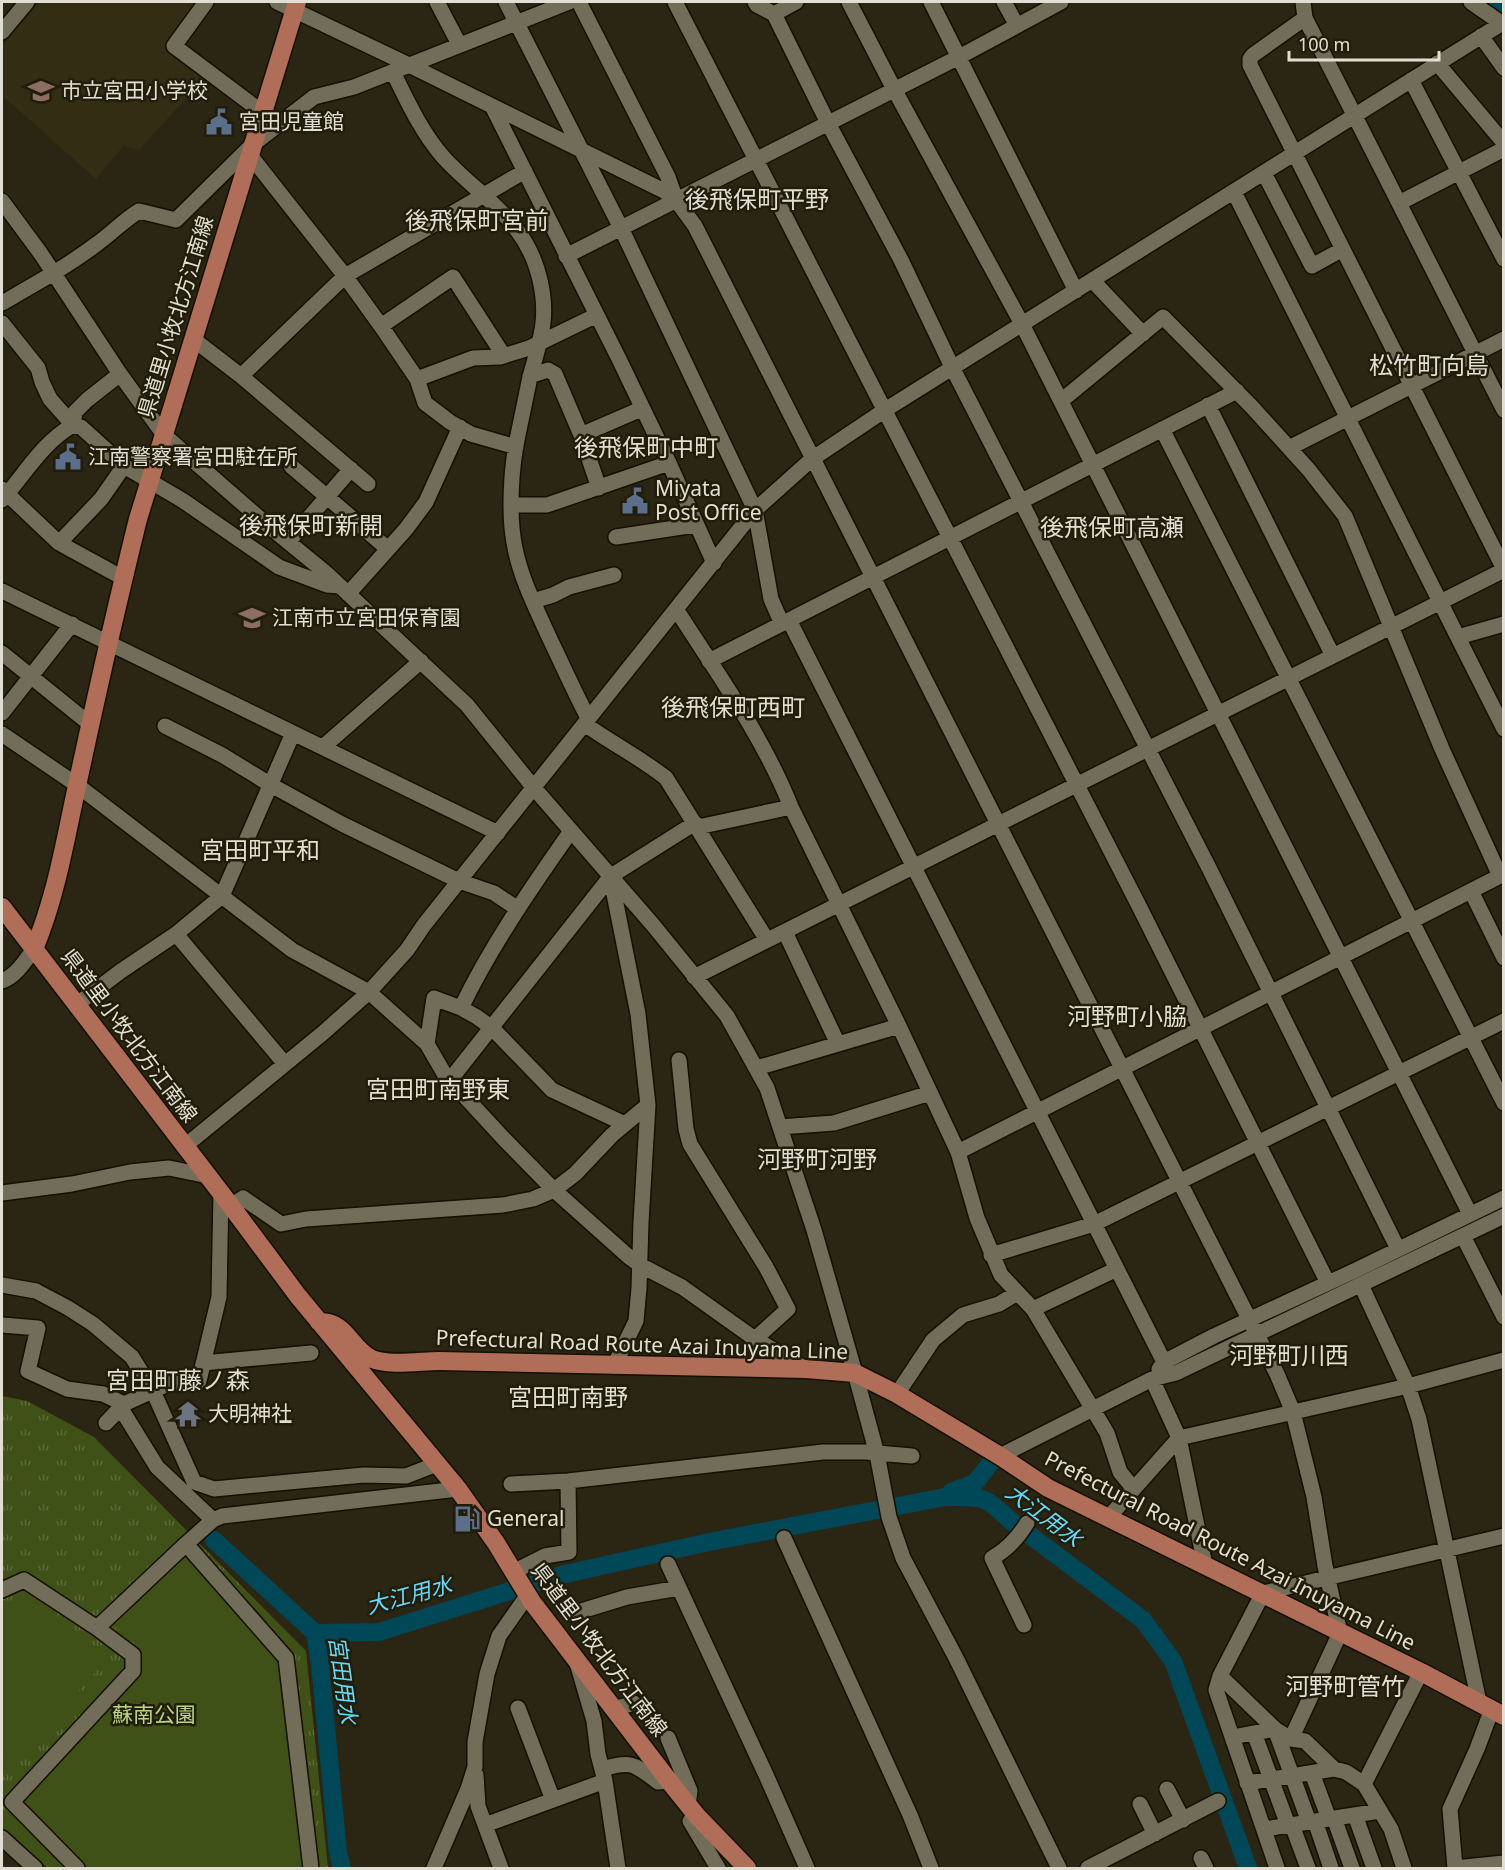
<svg xmlns="http://www.w3.org/2000/svg" width="1505" height="1870" viewBox="0 0 1505 1870" font-family="'Noto Sans','Noto Sans JP',sans-serif">
  <style>
    .built { fill: #332d13 }
    .grass { fill: url(#grass-tufts) }
    .pitch { fill: #405117 }
    .lines { fill: none; stroke-linecap: round; stroke-linejoin: round }
    .river { stroke: #004858; stroke-width: 18 }
    .minor-casing { stroke: #130f01; stroke-width: 18 }
    .major-casing { stroke: #130f01; stroke-width: 21 }
    .minor { stroke: #726d58; stroke-width: 15 }
    .major { stroke: #b06d57; stroke-width: 18 }
    .labels { text-anchor: middle; stroke-width: 5; stroke-linejoin: round; paint-order: stroke }
    .poi-label { font-size: 21px; fill: #e1dfd3; stroke: #211d0a; text-anchor: start }
    .street-label { font-size: 21px; fill: #e1dfd3; stroke: #211d0a }
    .park-label { font-size: 21px; fill: #b9d681; stroke: #211d0a }
    .water-label { font-size: 22px; font-style: italic; fill: #64dafb; stroke: #211d0a }
    .quarter-label { font-size: 24px; fill: #e1dfd3; stroke: #211d0a }
  </style>
  <defs>
    <pattern id="grass-tufts" width="24" height="20" patternUnits="userSpaceOnUse" patternTransform="scale(1.5)"><rect width="24" height="20" fill="#405117"/><path d="M3 7l-1-3M5 7V3M7 7l1-3M15 17l-1-3M17 17v-4M19 17l1-3" fill="none" stroke="#5b6a38"/></pattern>
  </defs>
  <rect width="100%" height="100%" fill="#2b2614"/>
  <path class="built" d="M39,2H198L168,46L204,78L138,151L124,145L96,179L2,95V47Z"/>
  <path class="grass" d="M2,1396L27,1401L94,1437L306,1651L328,1868H48L2,1828Z"/>
  <path class="pitch" d="M186,1552L283,1658L306,1868H85L19,1805L137,1672L135,1643L114,1626L112,1620Z
    M22,1598L109,1657L12,1764L2,1755V1607Z"/>
  <g class="lines">
    <path class="river" d="M1486,2L1504,14
      M951,1492L975,1483L992,1461
      M214,1540L315,1633L320,1664L338,1853L342,1868
      M530,1585L561,1575L709,1542L945,1497C983,1497 982,1494 1011,1521L1143,1620L1173,1661L1248,1868
      M315,1633L379,1632L513,1590"/>
    <g class="minor-casing">
      <path id="minor" d="M206,2L174,46L262,112
        M277,2L409,65L664,191L676,200L695,226L1277,1374L1293,1412L1314,1497L1325,1566L1340,1633L1291,1739
        M437,2L459,44
        M506,2L621,228L755,510L771,599L782,624
        M579,2L668,177L676,200
        M675,2L1138,904L1328,1283
        M755,2L757,5L774,14L828,123L901,260L953,369L1209,868L1398,1249
        M849,2L894,89L1022,324L1470,1214
        M931,2L1076,291
        M1004,2L1016,24
        M1303,2L1305,18L1504,410
        M1471,2L1504,25
        M774,14L796,2
        M1305,18L1253,55L1250,59V65L1504,569
        M2,32L27,2
        M1481,36L1504,68
        M1437,63L1504,143
        M393,72C407,101 422,133 444,158C483,200 526,219 540,280C549,319 540,340 530,377C526,396 522,416 518,435C511,467 508,516 515,548C521,579 536,608 549,637C562,664 574,691 588,718
        M1411,80L1504,259
        M493,108L619,359L669,463L714,563
        M249,154L345,276L381,326L417,379L425,403L450,422L471,434L516,447
        M1264,173L1312,266L1343,249
        M1234,192L1504,729
        M2,201L41,254L120,374L164,435L265,523L326,573L467,705L534,788L653,925L727,1016L767,1088L814,1230L855,1373L877,1454L889,1517L903,1558L956,1658L1059,1868
        M1399,203L1504,149
        M566,256L959,57L1061,2
        M1092,280L1143,334
        M2,303C35,284 68,266 98,243C112,233 124,220 139,211L176,220L252,145L314,97L354,87L569,2
        M2,323L38,368L42,382L50,399L73,425L81,427L124,466L182,500L279,567L327,585L340,586
        M381,326L453,277L504,356
        M193,339L241,376L368,484
        M241,376L345,276L525,171
        M530,376L548,370L555,374L581,435L599,488
        M417,379L473,358L500,357L529,348L597,315
        M1208,405L1333,656
        M1162,429L1504,1103
        M581,435L641,409
        M1289,448L1504,339
        M291,466L388,549
        M2,489L59,543L101,499L124,466
        M2,500C25,474 42,443 73,425L75,412L87,400L120,374
        M512,505H547L669,463
        M616,537L695,525
        M288,542L351,469
        M59,543L123,578
        M2,591L498,833
        M348,594L406,529L426,502L460,427
        M533,601L553,595L569,587L614,575
        M676,609C717,673 763,736 791,807L899,1026L958,1152L977,1218L1001,1275L1033,1309L1107,1433L1120,1472L1133,1488
        M789,620L1164,1362
        M1458,637L1504,624
        M2,653L91,725
        M709,661L1237,391
        M2,713L72,624
        M586,722L589,727C615,745 642,759 666,778L767,940
        M165,726L222,755L271,785L342,824L459,881L494,893L518,909
        M2,734L77,785L292,950L369,992L427,1044L445,1075L504,1139L554,1190L629,1257L640,1265L682,1287L755,1339L806,1369
        M323,747L421,661
        M698,827L791,807
        M611,879L638,1014L648,1105L641,1222L639,1288L636,1321L614,1366
        M1471,891L1504,958
        M785,932L838,1044
        M176,934L285,1064
        M694,977L1504,570
        M2,981C16,976 25,961 34,949
        M76,1005L121,971L176,934L222,896L293,733
        M461,1008C491,946 531,888 571,831
        M427,1044L434,998L461,1008L477,1017L492,1028L552,1090L625,1124
        M679,1060L686,1129L690,1144L766,1267L788,1309L755,1339
        M757,1068L899,1026
        M450,1080L611,876L695,823
        M780,1127L834,1123L930,1093
        M185,1146L323,1033L369,992L407,950L424,925L459,881L755,510L812,459L885,410L1504,22
        M958,1152L1500,876L1442,749L1345,516L1309,470L1252,407L1163,317L1061,401
        M2,1193L72,1184L130,1172L169,1168L208,1176
        M231,1206L243,1198L281,1224L306,1219L503,1205L533,1199L554,1190L575,1174L612,1135L648,1105
        M1463,1236L1504,1317
        M991,1255L1094,1224L1504,1021
        M2,1285L36,1291L68,1308L93,1324L132,1357L153,1391L194,1482L214,1489L364,1475L406,1476L437,1464
        M1361,1285L1408,1386L1419,1419L1479,1702
        M1033,1309L1117,1269
        M2,1325L38,1328L28,1371L67,1389L103,1394L124,1404
        M203,1363L311,1353
        M1159,1369L1164,1362L1214,1336L1354,1271L1504,1198
        M1152,1379L1179,1438L1205,1565
        M897,1394L933,1340L963,1315L999,1304L1017,1293
        M120,1407L157,1467L213,1520
        M106,1423L124,1404L168,1384L199,1381L219,1297L221,1192
        M1000,1456L1152,1379L1176,1373L1504,1216
        M511,1484L568,1481L823,1452H866L912,1456
        M1108,1518L1179,1438L1408,1386L1504,1360
        M784,1538L910,1815L931,1868
        M186,1544L286,1658L311,1868
        M668,1564L766,1775L807,1868
        M513,1572L545,1556L569,1552L568,1481
        M2,1590L24,1580L97,1628L133,1655V1671L12,1802L77,1868
        M578,1612L627,1597L679,1588
        M1024,1625L992,1558C1008,1549 1018,1538 1027,1523
        M97,1628L186,1544L213,1520L222,1516L458,1489
        M577,1663L594,1721L598,1754L605,1781L618,1868
        M1220,1676L1275,1729L1291,1739L1305,1741L1334,1769L1346,1772L1364,1784L1391,1829L1404,1868
        M518,1708L553,1800
        M614,1709L634,1703
        M1254,1733L1288,1825
        M1232,1737L1275,1729L1309,1822
        M668,1738L690,1791L688,1805
        M602,1769C632,1760 634,1764 658,1782L669,1781
        M1312,1773L1329,1819
        M476,1775L478,1806L485,1825
        M1247,1783L1334,1769
        M1364,1784L1421,1672
        M1167,1789L1183,1820
        M1140,1804L1155,1834
        M1355,1815L1374,1868
        M697,1816L690,1821L718,1868
        M1334,1818L1352,1868
        M1315,1821L1331,1868
        M1292,1825L1308,1868
        M1264,1829L1380,1811
        M2,1838L35,1868
        M1201,1858L1206,1868
        M434,1868L468,1789L475,1767V1742L487,1674L499,1636L527,1596
        M501,1868L485,1825L605,1781
        M1088,1868L1218,1801
        M1277,1868L1216,1690L1220,1676L1263,1593L1504,1536
        M1455,1868L1450,1809L1477,1749L1492,1709
        M1455,1868L1504,1863"/>
    </g>
    <g class="major-casing">
      <path id="major" d="M2,907L231,1206L298,1296L458,1489L496,1543L532,1602L669,1781L697,1816L747,1868
        M34,949C56,897 65,841 77,786C96,697 116,608 138,519L297,2
        M319,1322C347,1321 350,1349 372,1359C389,1366 421,1361 439,1361L806,1369L855,1373L897,1394L1000,1456L1048,1488L1421,1672L1504,1716"/>
    </g>
    <use href="#minor" class="minor"/>
    <use href="#major" class="major"/>
  </g>
  <defs>
    <g id="school-bare" transform="scale(2.07)"><path d="M0-5L7-2L0 1L-7-2ZM-4 1L0 2.5L4 1V4Q0 6-4 4Z" fill="#8d6e63" stroke="#211d0a" stroke-width="2.5" paint-order="stroke"/></g>
    <g id="civic-bare" transform="scale(2.07)"><path d="M-.6-6.5H3V-4.5H.6V-3L4-1V1h2V6H-6V1h2V-1L-.6-3ZM-1.2 2.5V6h2.4V2.5Z" fill="#5c6f8a" stroke="#211d0a" stroke-width="2.5" paint-order="stroke"/></g>
    <g id="temple-bare" transform="scale(2.07)"><path d="M0-6L5-2H3V0L6.5 2.5H4V6H1.5V3h-3V6H-4V2.5H-6.5L-3 0V-2H-5Z" fill="#6b7280" stroke="#211d0a" stroke-width="2.5" paint-order="stroke"/></g>
    <g id="fuel-bare" transform="scale(2.07)"><path d="M-5.5-6h7V0h2V4h1.3V-2.5L3-4.5l.8-.8L6-3V5H2.5V1h-1V6h-7ZM-4.2-4.7v3.2H.2V-4.7Z" fill="#5c6f8a" stroke="#211d0a" stroke-width="2.5" paint-order="stroke"/></g>
  </defs>
  <g fill-rule="evenodd">
    <use href="#school-bare" x="41" y="91"/>
    <use href="#civic-bare" x="219" y="122"/>
    <use href="#civic-bare" x="68" y="457"/>
    <use href="#civic-bare" x="635" y="501"/>
    <use href="#school-bare" x="252" y="618"/>
    <use href="#temple-bare" x="188" y="1414"/>
    <use href="#fuel-bare" x="467" y="1519"/>
  </g>
  <g class="labels">
    <g class="poi-label">
      <text x="61" y="98">市立宮田小学校</text>
      <text x="239" y="129">宮田児童館</text>
      <text x="88" y="464">江南警察署宮田駐在所</text>
      <text x="655" y="496">Miyata<tspan x="655" dy="24">Post Office</tspan></text>
      <text x="272" y="625">江南市立宮田保育園</text>
      <text x="208" y="1421">大明神社</text>
      <text x="487" y="1526">General</text>
    </g>
    <g class="street-label">
      <text transform="translate(176 317) rotate(-73)" y="7">県道里小牧北方江南線</text>
      <text transform="translate(129 1036) rotate(53)" y="7">県道里小牧北方江南線</text>
      <text transform="translate(642 1345) rotate(2)" y="7">Prefectural Road Route Azai Inuyama Line</text>
      <text transform="translate(1230 1551) rotate(27)" y="7">Prefectural Road Route Azai Inuyama Line</text>
      <text transform="translate(599 1650) rotate(53)" y="7">県道里小牧北方江南線</text>
    </g>
    <g class="park-label">
      <text x="154" y="1722">蘇南公園</text>
    </g>
    <g class="water-label">
      <text transform="translate(1044 1515) rotate(37)" y="8">大江用水</text>
      <text transform="translate(409 1595) rotate(-15)" y="8">大江用水</text>
      <text transform="translate(343 1680) rotate(82)" y="8">宮田用水</text>
    </g>
    <g class="quarter-label">
      <text x="757" y="208">後飛保町平野</text>
      <text x="477" y="229">後飛保町宮前</text>
      <text x="1429" y="374">松竹町向島</text>
      <text x="646" y="456">後飛保町中町</text>
      <text x="311" y="534">後飛保町新開</text>
      <text x="1112" y="536">後飛保町高瀬</text>
      <text x="733" y="716">後飛保町西町</text>
      <text x="260" y="859">宮田町平和</text>
      <text x="1127" y="1025">河野町小脇</text>
      <text x="438" y="1098">宮田町南野東</text>
      <text x="817" y="1168">河野町河野</text>
      <text x="1289" y="1364">河野町川西</text>
      <text x="178" y="1389">宮田町藤ノ森</text>
      <text x="568" y="1406">宮田町南野</text>
      <text x="1345" y="1695">河野町管竹</text>
    </g>
  </g>
  <rect width="1505" height="1870" fill="none" stroke="#e1dfd3" stroke-width="6"/>
  <path d="M1289 51v9h150v-9" fill="none" stroke="#e1dfd3" stroke-width="3"/>
  <text x="1298" y="51" font-size="18" fill="#e1dfd3" stroke="#211d0a" stroke-width="4.5" paint-order="stroke">100 m</text>
</svg>
